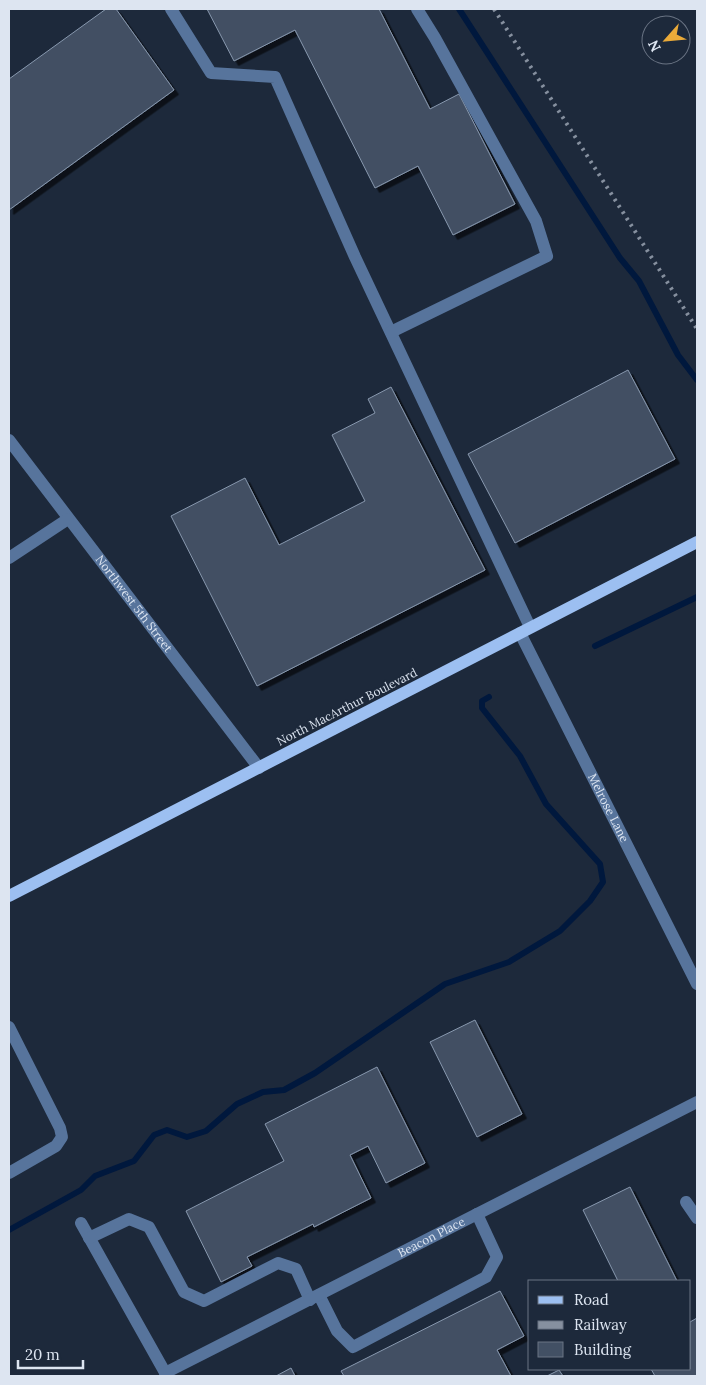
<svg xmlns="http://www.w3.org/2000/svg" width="706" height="1385" viewBox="0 0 706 1385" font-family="Lora,serif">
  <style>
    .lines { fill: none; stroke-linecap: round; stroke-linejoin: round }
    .stream { stroke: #00183d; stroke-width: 6 }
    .building { fill: #425064; stroke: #8898ae; filter: url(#shadow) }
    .minor { stroke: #57749c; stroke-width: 12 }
    .major { stroke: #9cbff1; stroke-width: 12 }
    .rail { stroke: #86909f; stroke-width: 4; stroke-dasharray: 2.5 5; stroke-linecap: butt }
    .labels { text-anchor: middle; stroke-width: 4; stroke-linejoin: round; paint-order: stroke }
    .street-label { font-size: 12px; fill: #dde5f1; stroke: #1d293b }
  </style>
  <defs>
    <filter id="shadow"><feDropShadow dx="4.5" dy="4.5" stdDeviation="0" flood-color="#0009"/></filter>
  </defs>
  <rect width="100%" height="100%" fill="#1d293b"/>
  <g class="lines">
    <path class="stream" d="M459,9L620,258L639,281L678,355L697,380
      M595,646L697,597
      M9,1230L81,1190L95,1176L134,1161L154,1135L167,1130L187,1137L206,1131L237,1104L263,1092L284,1090L315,1073L445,984L509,962L560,931L590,901L603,882L600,864L546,804L520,756L482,708V701L489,697"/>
  </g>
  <path class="building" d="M106,9H116L174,90L9,210V79Z
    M207,9H379L430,109L459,94L515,204L453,235L418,166L375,188L295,30L234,61Z
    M628,370L675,459L515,543L468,454Z
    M391,387L485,570L257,686L171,516L245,478L279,545L365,501L332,435L375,413L368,399Z
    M475,1020L522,1114L477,1137L430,1042Z
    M377,1067L425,1163L386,1183L368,1146L350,1155L371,1198L314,1227L313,1224L247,1257L252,1266L221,1282L186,1211L284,1161L265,1124Z
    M630,1187L677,1281H618L583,1210Z
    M500,1291L524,1336L497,1350L511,1376H344L341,1371Z
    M697,1318V1376H655L651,1369H690V1322Z
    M291,1368L295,1376H276Z
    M559,1370L563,1376H547Z"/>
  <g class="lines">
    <g class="minor">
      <path d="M171,9L211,73L275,77L355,257L530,627"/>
      <path d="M391,332L547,256L536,221L435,38L417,9"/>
      <path id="s1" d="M9,440L259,768"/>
      <path d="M9,558L68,519"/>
      <path id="s2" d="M520,633L697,984"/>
      <path d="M9,1027L60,1128L62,1137L56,1146L9,1173"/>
      <path d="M686,1202L697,1218"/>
      <path d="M81,1223L167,1376"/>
      <path d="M89,1238L129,1219L149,1227L184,1292L204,1301L278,1263L296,1269L310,1300"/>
      <path d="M319,1295L337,1331L353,1347L486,1277L497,1257L477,1214"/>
      <path id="s3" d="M165,1373L697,1102"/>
    </g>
    <path class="major" d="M9,896L697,542"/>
    <path class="rail" d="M494,9L697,329"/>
  </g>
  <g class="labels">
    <g class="street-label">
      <text dy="4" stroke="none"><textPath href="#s1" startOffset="206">Northwest 5th Street</textPath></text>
      <text transform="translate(347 707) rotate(-27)" y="4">North MacArthur Boulevard</text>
      <text dy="4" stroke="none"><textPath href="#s2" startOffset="196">Melrose Lane</textPath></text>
      <text dy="4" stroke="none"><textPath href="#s3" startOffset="299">Beacon Place</textPath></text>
    </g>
  </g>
  <rect width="706" height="1385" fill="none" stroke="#dde5f1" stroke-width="20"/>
  <rect x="528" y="1280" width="162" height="90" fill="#1d293b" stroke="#6a7484"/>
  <rect x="538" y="1296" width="25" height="8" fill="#9cbff1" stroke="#6a7484"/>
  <text x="574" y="1305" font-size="15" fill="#dde5f1">Road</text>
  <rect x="538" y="1321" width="25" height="8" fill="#86909f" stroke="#6a7484"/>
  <text x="574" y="1330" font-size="15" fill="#dde5f1">Railway</text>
  <rect x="538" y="1342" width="25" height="15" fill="#425064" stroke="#6a7484"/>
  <text x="574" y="1355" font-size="15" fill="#dde5f1">Building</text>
  <g transform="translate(666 40) rotate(243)"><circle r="24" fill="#1d293b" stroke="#6a7484"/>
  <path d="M0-4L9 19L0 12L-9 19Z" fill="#eaaa39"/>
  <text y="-8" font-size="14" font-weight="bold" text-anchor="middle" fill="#dde5f1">N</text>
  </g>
  <path d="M18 1360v8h65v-8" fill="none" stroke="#dde5f1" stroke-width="2.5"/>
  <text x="25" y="1360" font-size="15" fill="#dde5f1" stroke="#1d293b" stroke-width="4" paint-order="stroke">20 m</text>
</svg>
